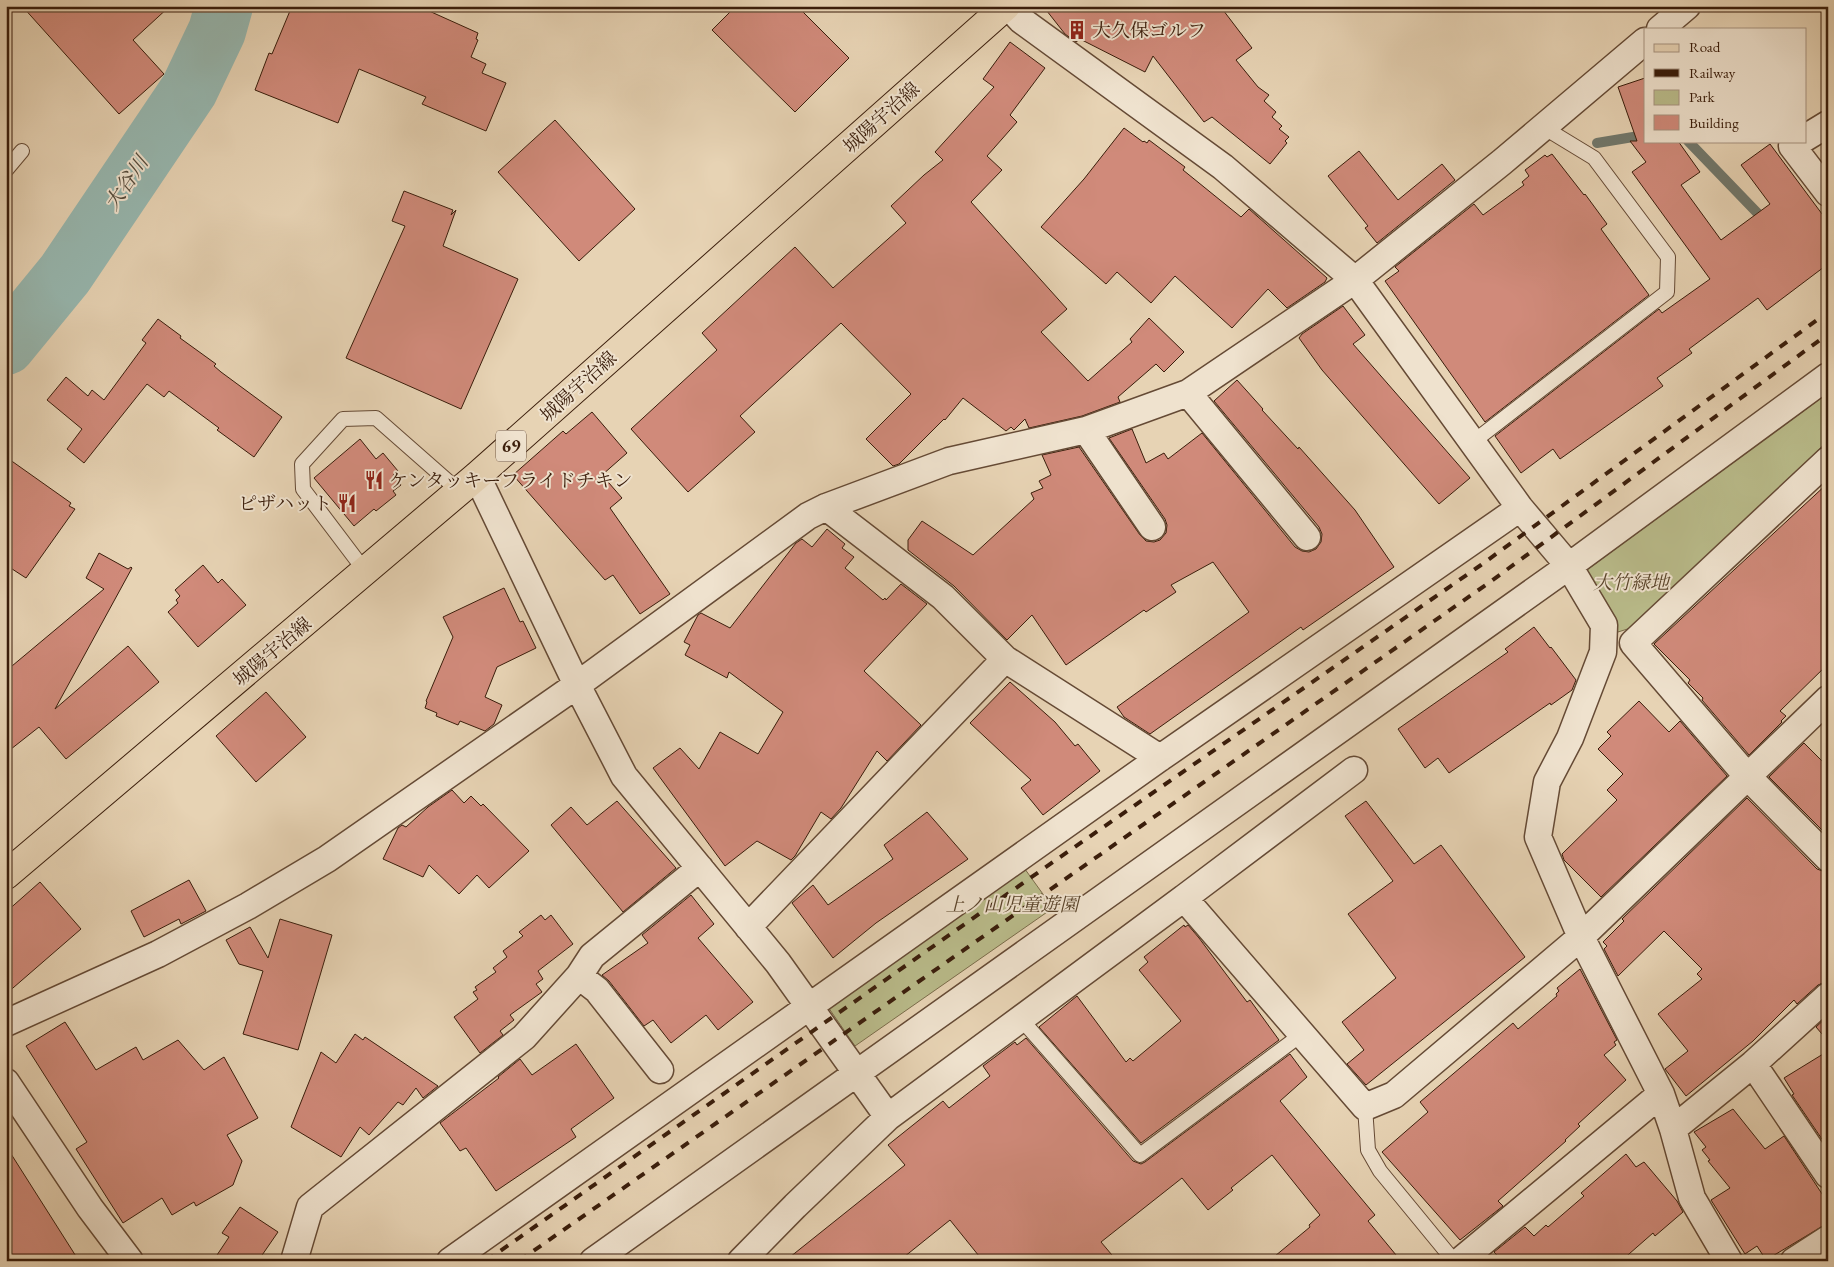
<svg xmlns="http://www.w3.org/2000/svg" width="1834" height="1267" viewBox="0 0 1834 1267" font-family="'EB Garamond','Noto Serif JP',serif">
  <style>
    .green { fill: #b9bb8a; stroke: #7a6c4a }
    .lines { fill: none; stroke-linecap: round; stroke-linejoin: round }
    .stream { stroke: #72796d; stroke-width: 10 }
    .river { stroke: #97b7af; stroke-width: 58 }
    .building { fill: #d08a7a; stroke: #3a1d0b }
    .lane-casing { stroke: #654a35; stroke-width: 16 }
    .street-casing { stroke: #654a35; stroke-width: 29 }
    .primary-casing { stroke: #3a1d0b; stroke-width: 30 }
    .lane { stroke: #efe2ce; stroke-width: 14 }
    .street { stroke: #efe2ce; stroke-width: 26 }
    .primary { stroke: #e7d3b4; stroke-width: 28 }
    .rail { stroke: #3a1d0b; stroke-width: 4; stroke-dasharray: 9 9; stroke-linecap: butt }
    .labels { text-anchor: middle; stroke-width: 4; stroke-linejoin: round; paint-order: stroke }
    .shield { fill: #efe2ce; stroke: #705846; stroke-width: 1 }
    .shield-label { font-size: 18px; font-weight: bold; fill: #3a1d0b }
    .poi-label { font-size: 19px; fill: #3a1d0b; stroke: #efe2ce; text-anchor: start }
    .street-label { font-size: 19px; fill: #3a1d0b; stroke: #efe2ce }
    .park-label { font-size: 19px; font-style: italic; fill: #5a442b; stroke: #efe2ce }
    .water-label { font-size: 20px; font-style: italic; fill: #564b3c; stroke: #efe2ce }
  </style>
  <rect width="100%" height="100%" fill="#e7d3b4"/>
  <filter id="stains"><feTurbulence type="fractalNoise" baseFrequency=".004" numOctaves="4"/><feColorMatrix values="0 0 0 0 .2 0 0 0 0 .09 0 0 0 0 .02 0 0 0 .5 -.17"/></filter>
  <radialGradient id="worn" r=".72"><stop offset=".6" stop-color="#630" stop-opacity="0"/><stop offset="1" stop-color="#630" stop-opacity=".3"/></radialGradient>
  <path class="green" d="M1828,393V440L1757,513L1637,626L1618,632L1584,572Z
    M1022,865L1053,908L855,1046L826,1004Z"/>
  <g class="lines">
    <path class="stream" d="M1688,141L1767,223
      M1597,143L1645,135"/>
    <path class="river" d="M6,346L65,274L189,90L217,31L224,6"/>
  </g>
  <path class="building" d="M22,6H170L133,40L164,74L119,114Z
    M292,6H418L478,33L476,39L478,40L471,57L486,64L482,73L506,83L486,131L422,104L426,97L359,69L338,123L255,90L269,53L272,54Z
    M736,6H797L849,58L795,112L712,30Z
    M1043,6H1220L1252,48L1236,60L1258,87L1269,95L1264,101L1276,112L1272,117L1282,126L1279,129L1289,137L1285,141L1287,143L1270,164L1212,117L1204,122L1153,56L1145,72L1080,39L1076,42L1065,34Z
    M1010,42L1045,68L1010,115L1017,122L987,156L1002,170L971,202L1067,309L1041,332L1088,381L1132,342L1130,339L1149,318L1184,352L1164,372L1156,364L1118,397L1120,402L1082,416L1029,428L1025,419L1014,430L1011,427L1006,431L963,398L945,420L944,419L899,464L893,466L866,439L911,394L841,323L740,416L755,432L688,492L631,429L717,350L702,333L795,247L833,288L906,223L891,206L924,175L943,160L935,152L994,87L983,79Z
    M1645,78V141H1678L1700,172L1681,185L1721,240L1770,204L1741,165L1770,144L1828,222V264L1767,310L1758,298L1689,349L1692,353L1657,378L1663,386L1639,403L1560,459L1553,449L1521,473L1495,436L1659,309L1662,313L1710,279L1632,172L1646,162L1630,141H1637L1618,87Z
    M555,120L635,209L579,261L498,172Z
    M1124,128L1143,142L1144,141L1147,143L1149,140L1185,167L1183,170L1241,217L1249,209L1327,278L1325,282L1287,308L1268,289L1232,328L1175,276L1151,303L1117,272L1106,284L1041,227L1084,179Z
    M1359,151L1398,200L1442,164L1455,180L1377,243L1365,228L1368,226L1328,176Z
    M1552,154L1584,195L1585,194L1607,224L1601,229L1649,295L1485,422L1385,281L1399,271L1395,267L1474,204L1483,215L1524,185L1522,182L1529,176L1525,170L1545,155L1547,157Z
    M404,191L453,210L451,215L456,210L443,246L518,279L461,409L346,358L405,226L392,221Z
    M1343,306L1365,335L1353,344L1470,478L1439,504L1322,370L1299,338L1302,334Z
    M158,319L181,336L180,338L216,364L214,366L221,372L282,417L254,457L217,430L219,428L169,391L164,397L147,384L84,463L67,449L82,429L47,400L66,377L88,396L92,390L104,400L146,343L142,340Z
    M1237,380L1263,409L1262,410L1298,449L1299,447L1355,510L1394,567L1303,630L1301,627L1150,734L1124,717L1117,707L1249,612L1213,562L1171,585L1176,592L1146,612L1144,610L1066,665L1032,615L1007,640L954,586L908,550V540L922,521L973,555L1034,499L1031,493L1043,488L1039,481L1051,475L1042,455L1079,447L1140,535L1146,541L1154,542L1160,540L1166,533L1167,525L1165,519L1109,438L1132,429L1146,463L1164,453L1168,459L1202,433L1295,547L1302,551L1309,552L1316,549L1321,542L1322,534L1319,527L1214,401Z
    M592,412L627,453L602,475L622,498L610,508L670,594L640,614L613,575L605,580L513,475L563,431L566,434Z
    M360,439L376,459L383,453L398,471L393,475L401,485L393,491L396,495L376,511L374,509L354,526L314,478Z
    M6,457L71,503L69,506L75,509L26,578L6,565Z
    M1828,483V664L1780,711L1786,716L1781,721L1782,722L1749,755L1702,700L1703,698L1688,683L1690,680L1654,644Z
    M827,529L845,544L842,548L854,557L845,568L883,600L885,598L886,600L901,584L927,604L864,671L921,725L887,761L877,751L841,808L831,819L821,812L795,856L791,860L757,841L725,866L653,768L680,748L699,769L720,732L758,754L783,712L729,672L727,678L685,655L690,645L684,642L698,615L701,613L730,628L796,543L802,539L812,547Z
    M99,553L128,569L131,567L132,568L55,709L128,646L159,682L66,759L39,727L6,753V671L104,589L86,578Z
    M203,565L218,583L222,579L246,605L198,647L168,612L178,603L176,600L180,596L175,590Z
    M504,588L520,622L523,621L536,648L497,667L485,697L502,705L494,724L485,731L460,721L458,725L436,716L437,713L425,708L427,702L426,701L453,637L443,617Z
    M1534,627L1550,648L1551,647L1576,680L1572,690L1551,705L1550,703L1449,773L1438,758L1425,768L1398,729L1508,652L1505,649Z
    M1010,682L1055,722L1075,746L1078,744L1100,771L1043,815L1021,788L1031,780L970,723Z
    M266,692L306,737L256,782L216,736Z
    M1639,701L1669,732L1680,721L1727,776L1601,897L1564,860L1562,854L1617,800L1607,790L1623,774L1598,749L1611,736L1607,732Z
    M1804,743L1828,767V836L1769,777Z
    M452,790L464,803L471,796L481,806L483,804L529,851L489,888L477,875L459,894L429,865L423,877L383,859L398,828L402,825L406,827L428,807Z
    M1747,798L1817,869L1828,873V981L1818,985L1797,1004L1794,1000L1753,1041L1686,1096L1665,1069L1688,1051L1658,1014L1702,979L1697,974L1702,969L1664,931L1618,976L1604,949L1607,946L1603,942L1624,921L1622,919Z
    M617,801L676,868L623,912L551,825L571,807L587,825Z
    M1366,801L1414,864L1441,845L1525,957L1366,1085L1347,1064L1364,1050L1342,1022L1396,978L1348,914L1393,881L1345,816Z
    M927,812L968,859L876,923L833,958L792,903L813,885L828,905L893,859L884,845Z
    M189,880L206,911L181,924L179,919L144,937L131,911Z
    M40,882L81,929L6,994V912Z
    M691,895L714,924L698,938L753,1002L718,1030L706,1015L671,1043L653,1020L644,1026L609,981L602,975L648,943L642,935Z
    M541,915L545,920L551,915L573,944L538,971L543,979L536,984L542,992L510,1015L514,1020L500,1031L503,1035L480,1053L454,1017L478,999L473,992L477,990L475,987L496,972L493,968L507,957L503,951L523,936L519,932Z
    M280,919L332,935L298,1050L243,1034L263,971L239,964L226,940L250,927L268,958Z
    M1184,925L1185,927L1188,925L1199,938L1247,1002L1250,1000L1279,1040L1141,1143L1039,1027L1077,996L1126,1062L1130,1058L1133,1061L1181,1021L1139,970L1148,962L1144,957Z
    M1580,969L1617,1040L1614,1042L1616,1045L1604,1055L1626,1080L1578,1124L1580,1126L1565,1140L1566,1141L1498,1201L1503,1206L1460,1240L1382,1152L1428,1112L1420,1102L1513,1023L1518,1029L1557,996L1556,994L1559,991L1557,988Z
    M1828,1016V1041L1816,1027Z
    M65,1022L96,1070L136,1047L143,1060L178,1040L204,1070L224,1057L258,1118L227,1135L242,1161L233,1185L196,1206L194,1202L172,1215L162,1198L123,1223L76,1149L87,1142L26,1046Z
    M355,1034L363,1040L365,1037L438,1086L423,1098L416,1088L403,1105L398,1102L369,1135L360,1127L341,1157L291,1127L321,1052L336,1063Z
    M1026,1038L1133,1161L1141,1164L1145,1162L1290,1054L1307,1077L1280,1101L1375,1215L1368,1221L1401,1261H1269L1310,1227L1309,1225L1320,1215L1272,1155L1231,1188L1233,1190L1208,1210L1182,1178L1101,1242L1117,1261H983L950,1220L899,1261H785L905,1165L888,1145L943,1101L949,1108L990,1076L983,1066L1015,1042L1017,1045Z
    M576,1044L614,1098L571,1129L576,1137L496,1191L466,1148L460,1151L440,1123L499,1078L498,1077L520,1059L532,1075Z
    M1828,1051V1148L1792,1095L1794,1094L1784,1078Z
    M1733,1109L1765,1149L1784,1136L1828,1203V1223L1766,1260L1757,1246L1745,1254L1711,1200L1730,1188L1708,1161L1710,1160L1702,1150L1706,1147L1694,1132Z
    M6,1146L79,1261H6Z
    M1626,1154L1636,1167L1644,1162L1677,1201L1683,1212L1655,1236L1653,1233L1621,1261H1502L1494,1252L1525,1227L1534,1236L1546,1225L1548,1227L1584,1196L1581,1193Z
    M240,1207L278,1232L258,1261H213L229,1237L222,1233Z"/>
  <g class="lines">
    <g class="lane-casing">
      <path id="lane" d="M6,170L22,151
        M1473,442L1667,292L1668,257L1594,158L1543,127
        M365,571L303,489L302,464L343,419L376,418L459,491
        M1021,1019L1140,1155L1302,1034
        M1365,1107L1368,1150L1380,1171L1454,1261"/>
    </g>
    <g class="street-casing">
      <path id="street" d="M1008,6L1021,20L1223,167L1355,280L1520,508L1569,566L1604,625L1603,652L1570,738L1547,782L1538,837L1581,937L1661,1094L1673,1129L1692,1198L1729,1261
        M1660,29L1687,6
        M1805,138L1828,124
        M1800,141L1792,146L1828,193
        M1188,393L1307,537
        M1086,430L1152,527
        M1828,460L1633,643L1747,776L1828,858
        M477,476L577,685L624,776L778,963L888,1117
        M826,507L943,597L1005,659L1160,758
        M1184,898L1354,770
        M748,927L1005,659
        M579,976L597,990L660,1070
        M6,1023L158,954L248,906L327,859L577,685L808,516L826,507L949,461L1086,430L1188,393L1355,280L1502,162L1645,41
        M1753,1064L1828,1175
        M6,1082L90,1208L130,1261
        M1673,1129L1753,1064L1828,996
        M294,1261L310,1207L524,1037L579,976L592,956L700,868
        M450,1261L1160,758L1520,508
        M593,1261L1569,566L1828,376
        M741,1261L795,1206L888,1117L1184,898L1365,1107L1394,1095L1581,937L1828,699
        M1460,1261L1661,1094
        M1794,1261L1828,1239"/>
    </g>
    <g class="primary-casing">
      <path id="primary" d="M6,875L477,476L1006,6"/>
    </g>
    <use href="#lane" class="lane"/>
    <use href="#street" class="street"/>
    <use href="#primary" class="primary"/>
    <path class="rail" d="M486,1261L1043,869L1481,565L1828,312
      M519,1261L1490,582L1828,334"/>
  </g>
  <defs>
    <g id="building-bare" transform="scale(1.5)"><path d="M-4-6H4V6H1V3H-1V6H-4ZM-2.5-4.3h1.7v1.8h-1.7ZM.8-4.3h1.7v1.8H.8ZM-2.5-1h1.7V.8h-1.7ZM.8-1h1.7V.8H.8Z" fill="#8f2418" stroke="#efe2ce" stroke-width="2.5" paint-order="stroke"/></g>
    <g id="restaurant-bare" transform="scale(1.5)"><path d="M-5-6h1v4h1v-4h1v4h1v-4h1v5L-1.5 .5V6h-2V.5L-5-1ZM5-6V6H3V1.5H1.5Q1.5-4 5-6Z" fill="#8f2418" stroke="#efe2ce" stroke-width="2.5" paint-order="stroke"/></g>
  </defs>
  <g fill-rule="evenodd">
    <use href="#building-bare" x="1077" y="30"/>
    <use href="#restaurant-bare" x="374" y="480"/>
    <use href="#restaurant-bare" x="347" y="503"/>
  </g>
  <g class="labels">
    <rect class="shield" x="496" y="430.5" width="30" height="31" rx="4"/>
    <g class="shield-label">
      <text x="511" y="452">69</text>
    </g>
    <g class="poi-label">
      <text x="1092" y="37">大久保ゴルフ</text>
      <text x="389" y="487">ケンタッキーフライドチキン</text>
      <text x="332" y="510" text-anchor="end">ピザハット</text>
    </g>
    <g class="street-label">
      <text transform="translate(881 117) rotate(-42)" y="7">城陽宇治線</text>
      <text transform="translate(578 386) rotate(-42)" y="7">城陽宇治線</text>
      <text transform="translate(272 651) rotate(-40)" y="7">城陽宇治線</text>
    </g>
    <g class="park-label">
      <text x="1631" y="589">大竹緑地</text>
      <text x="1012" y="911">上ノ山児童遊園</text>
    </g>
    <g class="water-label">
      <text transform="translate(126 183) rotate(-56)" y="7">大谷川</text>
    </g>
  </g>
  <rect width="1834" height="1267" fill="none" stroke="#e7d3b4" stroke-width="25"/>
  <rect x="8" y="8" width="1819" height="1252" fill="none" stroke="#3a1d0b" stroke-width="2.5"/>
  <rect x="12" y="12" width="1809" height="1242" fill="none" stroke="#3a1d0b"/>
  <rect x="1644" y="28" width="162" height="115" fill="#efe2ce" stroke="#a79380"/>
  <rect x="1654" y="44" width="25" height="8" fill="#e7d3b4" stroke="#a79380"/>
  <text x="1689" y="52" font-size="15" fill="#3a1d0b">Road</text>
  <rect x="1654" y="69" width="25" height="8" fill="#3a1d0b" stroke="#a79380"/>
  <text x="1689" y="78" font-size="15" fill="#3a1d0b">Railway</text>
  <rect x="1654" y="90" width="25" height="15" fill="#b9bb8a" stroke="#a79380"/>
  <text x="1689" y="102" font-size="15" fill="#3a1d0b">Park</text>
  <rect x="1654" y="115" width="25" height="15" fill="#d08a7a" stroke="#a79380"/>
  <text x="1689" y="128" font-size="15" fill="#3a1d0b">Building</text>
  <rect width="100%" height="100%" filter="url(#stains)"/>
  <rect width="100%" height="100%" fill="url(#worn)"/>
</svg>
